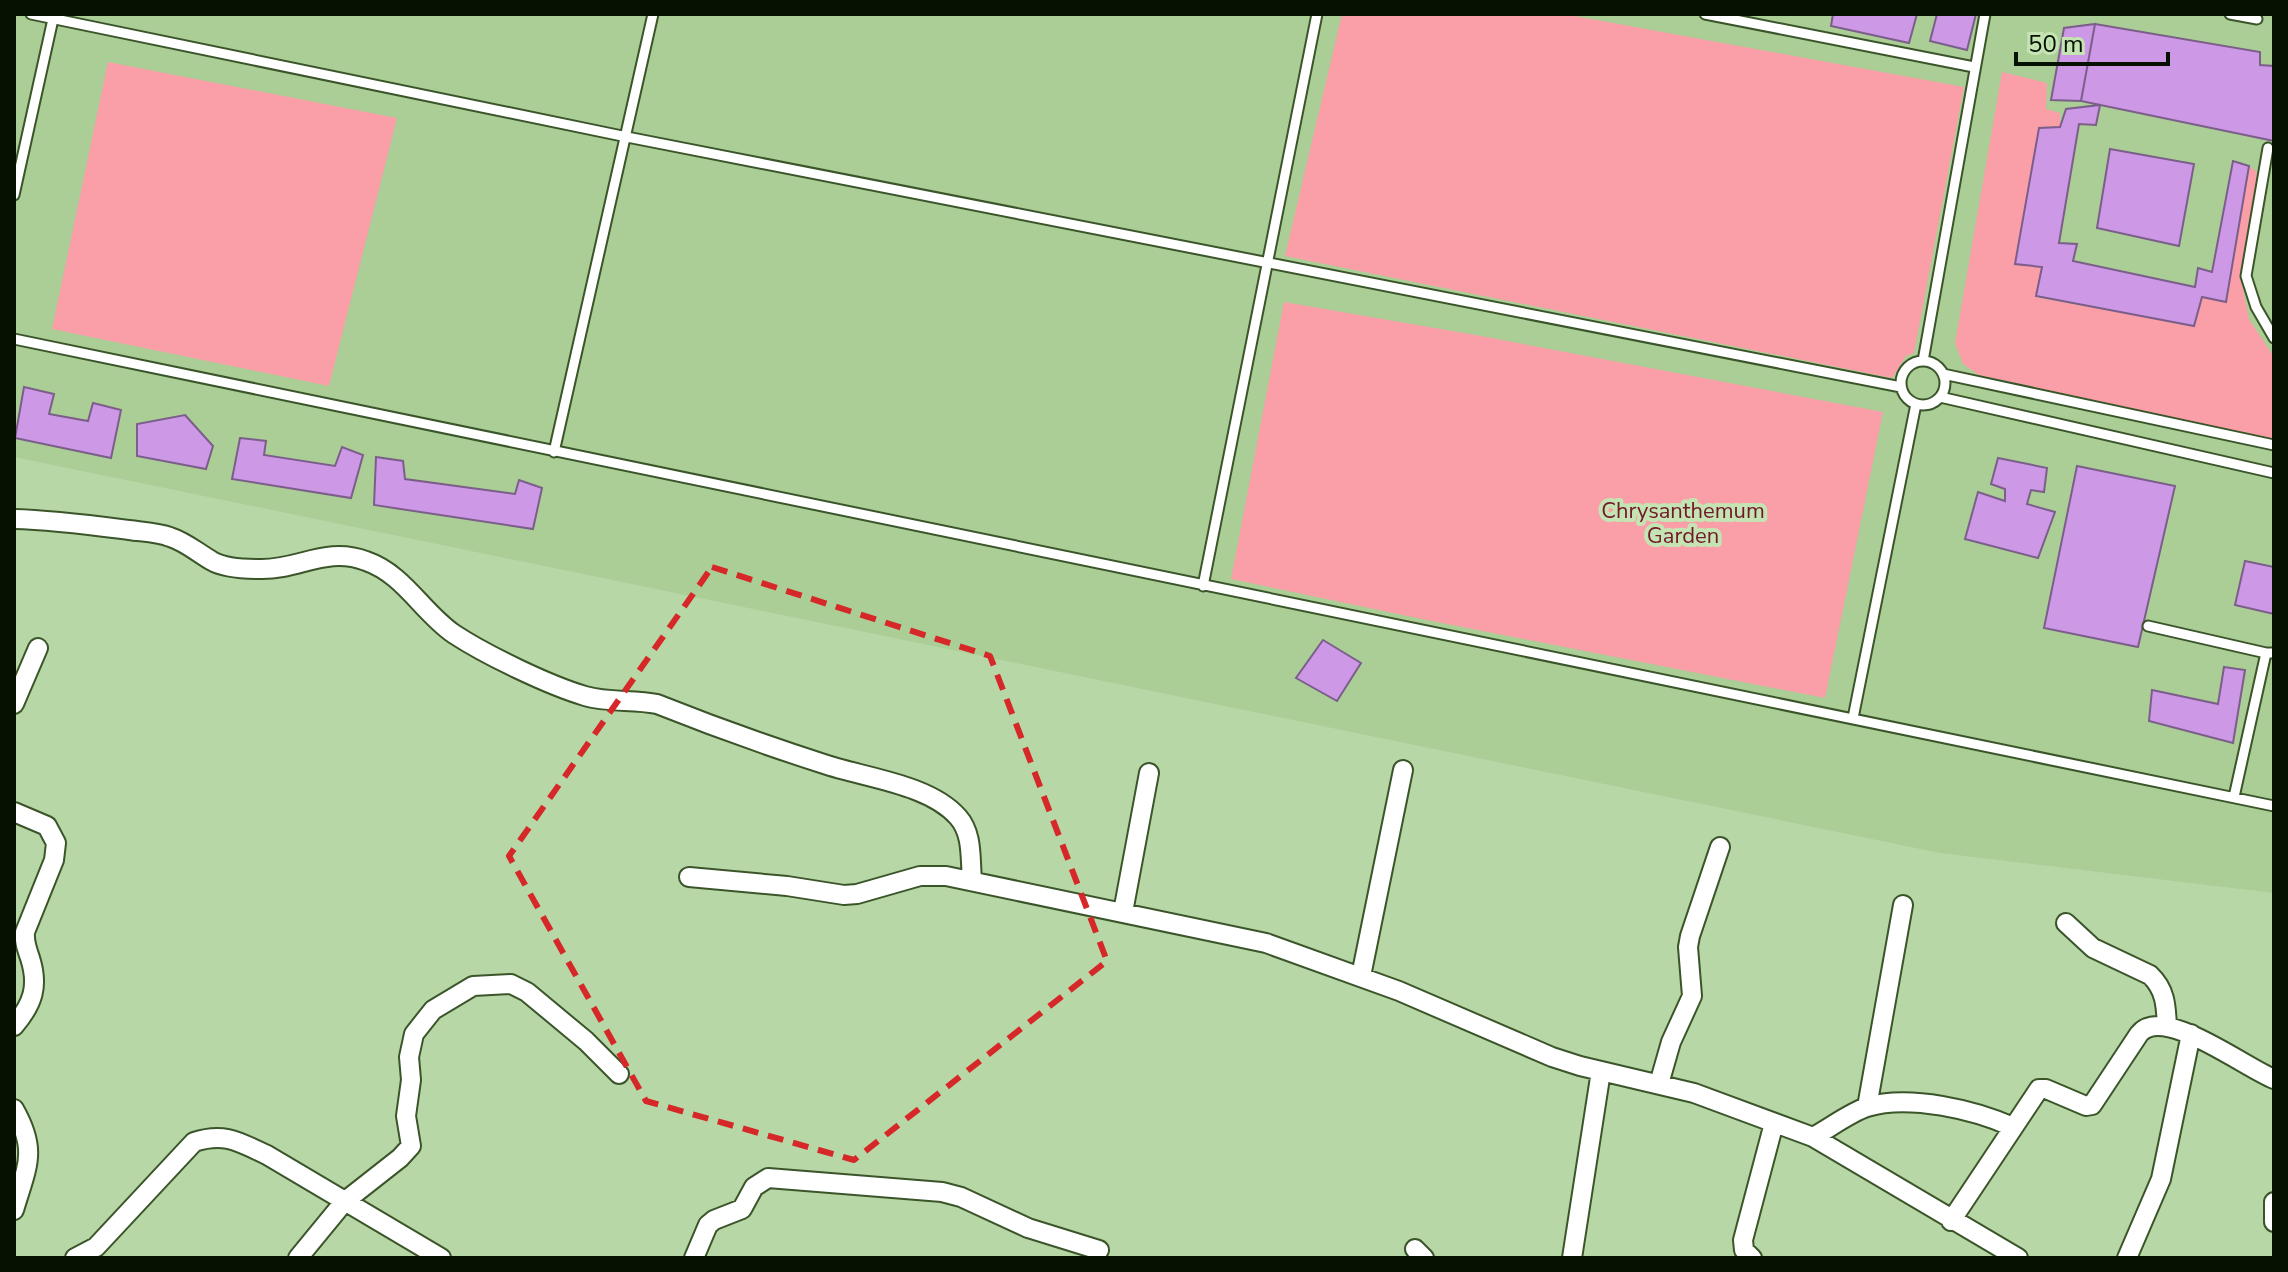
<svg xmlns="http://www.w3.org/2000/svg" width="2288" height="1272" viewBox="0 0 2288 1272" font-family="'Nunito Sans',sans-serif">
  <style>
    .built { fill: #abcd96 }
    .green { fill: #fa9fa7 }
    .building { fill: #cd98e6; stroke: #7b5e89; stroke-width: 2 }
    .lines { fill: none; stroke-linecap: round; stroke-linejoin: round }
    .lane-casing { stroke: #3b552a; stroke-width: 13 }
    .street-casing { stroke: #3b552a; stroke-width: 22 }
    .lane { stroke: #fff; stroke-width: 9 }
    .street { stroke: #fff; stroke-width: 18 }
    .marked { fill: none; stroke: #d62828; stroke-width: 6; stroke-dasharray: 16 10; stroke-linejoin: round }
    .labels { text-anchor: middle; stroke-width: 8; stroke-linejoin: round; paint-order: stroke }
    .park-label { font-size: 22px; fill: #71182a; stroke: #c5e4b3 }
  </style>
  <rect width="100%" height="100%" fill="#b8d7a6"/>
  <path class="built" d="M14,14H2274V893L1940,853L14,457Z"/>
  <path class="green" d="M1342,14H1564L1964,87L1914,353L1906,356L1892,378L1285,256Z
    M108,62L397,118L329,386L52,329Z
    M2002,72L2047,83L2046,109L2060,113V127L2016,264L2042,267L2036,297L2194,326L2202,297L2226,301L2249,166L2258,173L2241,280L2249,319L2274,357V440L1979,375L1963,364L1955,343Z
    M1284,302L1481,336L1883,412L1825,698L1422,619L1231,579Z"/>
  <path class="building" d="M1833,14H1917L1909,43L1831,26Z
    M1937,14H1976L1967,50L1930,41Z
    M2095,24L2260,52V65L2274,66V141L2081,101Z
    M2095,24L2081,101L2051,100L2064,28Z
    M2100,105L2096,125L2079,124L2059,243L2077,244L2073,261L2195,287L2198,268L2212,272L2233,161L2249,166L2226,302L2202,297L2194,326L2036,296L2042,267L2015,264L2039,128L2060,127L2066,109Z
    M2110,149L2194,164L2179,246L2097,228Z
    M24,387L54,394L49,414L88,421L93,403L121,410L111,458L15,438Z
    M185,415L213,446L206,469L137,456V424Z
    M240,438L266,441L264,455L335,466L342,447L363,455L351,498L232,479Z
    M376,457L403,461L405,479L515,494L519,480L542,488L533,529L374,505Z
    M1998,458L2047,468L2044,492L2031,490L2027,504L2055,512L2038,558L1965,539L1978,492L2005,501V489L1991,484Z
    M2077,466L2175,486L2138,647L2044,628Z
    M2245,561L2274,567V614L2235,605Z
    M1323,640L1361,663L1337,701L1296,678Z
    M2224,667L2245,670L2233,743L2149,721L2152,690L2218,704Z"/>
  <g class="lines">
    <g class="lane-casing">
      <path id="lane" d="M31,14L627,137L1901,387
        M1705,14L1974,67
        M2230,14L2257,19
        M2268,148L2246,276L2256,307L2274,338
        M14,195L53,19
        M14,339L2274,806
        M1901 383a22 22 0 1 1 44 0a22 22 0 1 1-44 0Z
        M1923,361L1985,14
        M1943,374L2274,445
        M1940,397L2274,473
        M554,452L653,14
        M1203,586L1317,14
        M2148,626L2266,653
        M1853,718L1916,404
        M2234,797L2266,653H2274"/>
    </g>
    <g class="street-casing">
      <path id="street" d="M14,519C53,520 90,525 129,530C143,532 157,532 170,537C186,542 198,553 212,561C224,568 246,569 260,569C299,570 326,546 366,561C404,574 422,612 454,634C486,655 548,685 585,696C608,703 634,699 657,704C712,726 768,746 824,764C865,778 929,784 958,817C973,834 970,858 972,880
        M14,704L38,648
        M14,812L47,826L56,843L54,860L25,932C24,942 27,949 30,958C39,986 33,1004 14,1026
        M689,877L787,886L844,895L857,894L920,876H946L1266,943L1399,991L1552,1057L1580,1066L1694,1093L1813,1137L2018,1258
        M1123,912L1149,773
        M2066,923L2093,948L2150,975C2166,990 2166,1007 2167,1027
        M1361,976L1403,770
        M1659,1084L1671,1042L1692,996L1688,947L1690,936L1720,847
        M1867,1107L1903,905
        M14,1109C38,1151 27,1166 14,1210
        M1813,1137C1830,1128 1849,1113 1867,1107C1909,1094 1975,1110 2013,1127
        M2274,1202V1222
        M1951,1221L2039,1089H2046L2086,1106L2092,1105L2139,1034C2163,1004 2245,1068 2274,1079
        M1415,1249L1424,1258
        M75,1258L96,1247L194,1142C225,1132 239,1142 267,1155L441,1258
        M298,1258L344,1202L400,1158L411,1146L406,1116L411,1080L409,1057L414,1034L433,1010L473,986L511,984L527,992L586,1041L619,1074
        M694,1258L708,1225L714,1220L742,1209L754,1187L768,1178L942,1192L961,1197L1028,1228L1099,1250
        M1572,1258L1601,1071
        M1752,1258L1744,1250L1743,1240L1774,1123
        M2127,1258L2161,1179L2191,1034"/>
    </g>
    <use href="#lane" class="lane"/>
    <use href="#street" class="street"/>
  </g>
  <path class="marked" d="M712,567L990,656L1107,961L854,1160L646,1101L509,856Z"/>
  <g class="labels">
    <g class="park-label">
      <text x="1683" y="518">Chrysanthemum<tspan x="1683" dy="25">Garden</tspan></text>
    </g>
  </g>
  <rect width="2288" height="1272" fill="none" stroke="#071102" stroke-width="32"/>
  <path d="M2016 52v12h152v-12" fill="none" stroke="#071102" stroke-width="4"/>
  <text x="2028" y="52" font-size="24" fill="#071102" stroke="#c5e4b3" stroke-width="6" paint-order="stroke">50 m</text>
</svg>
